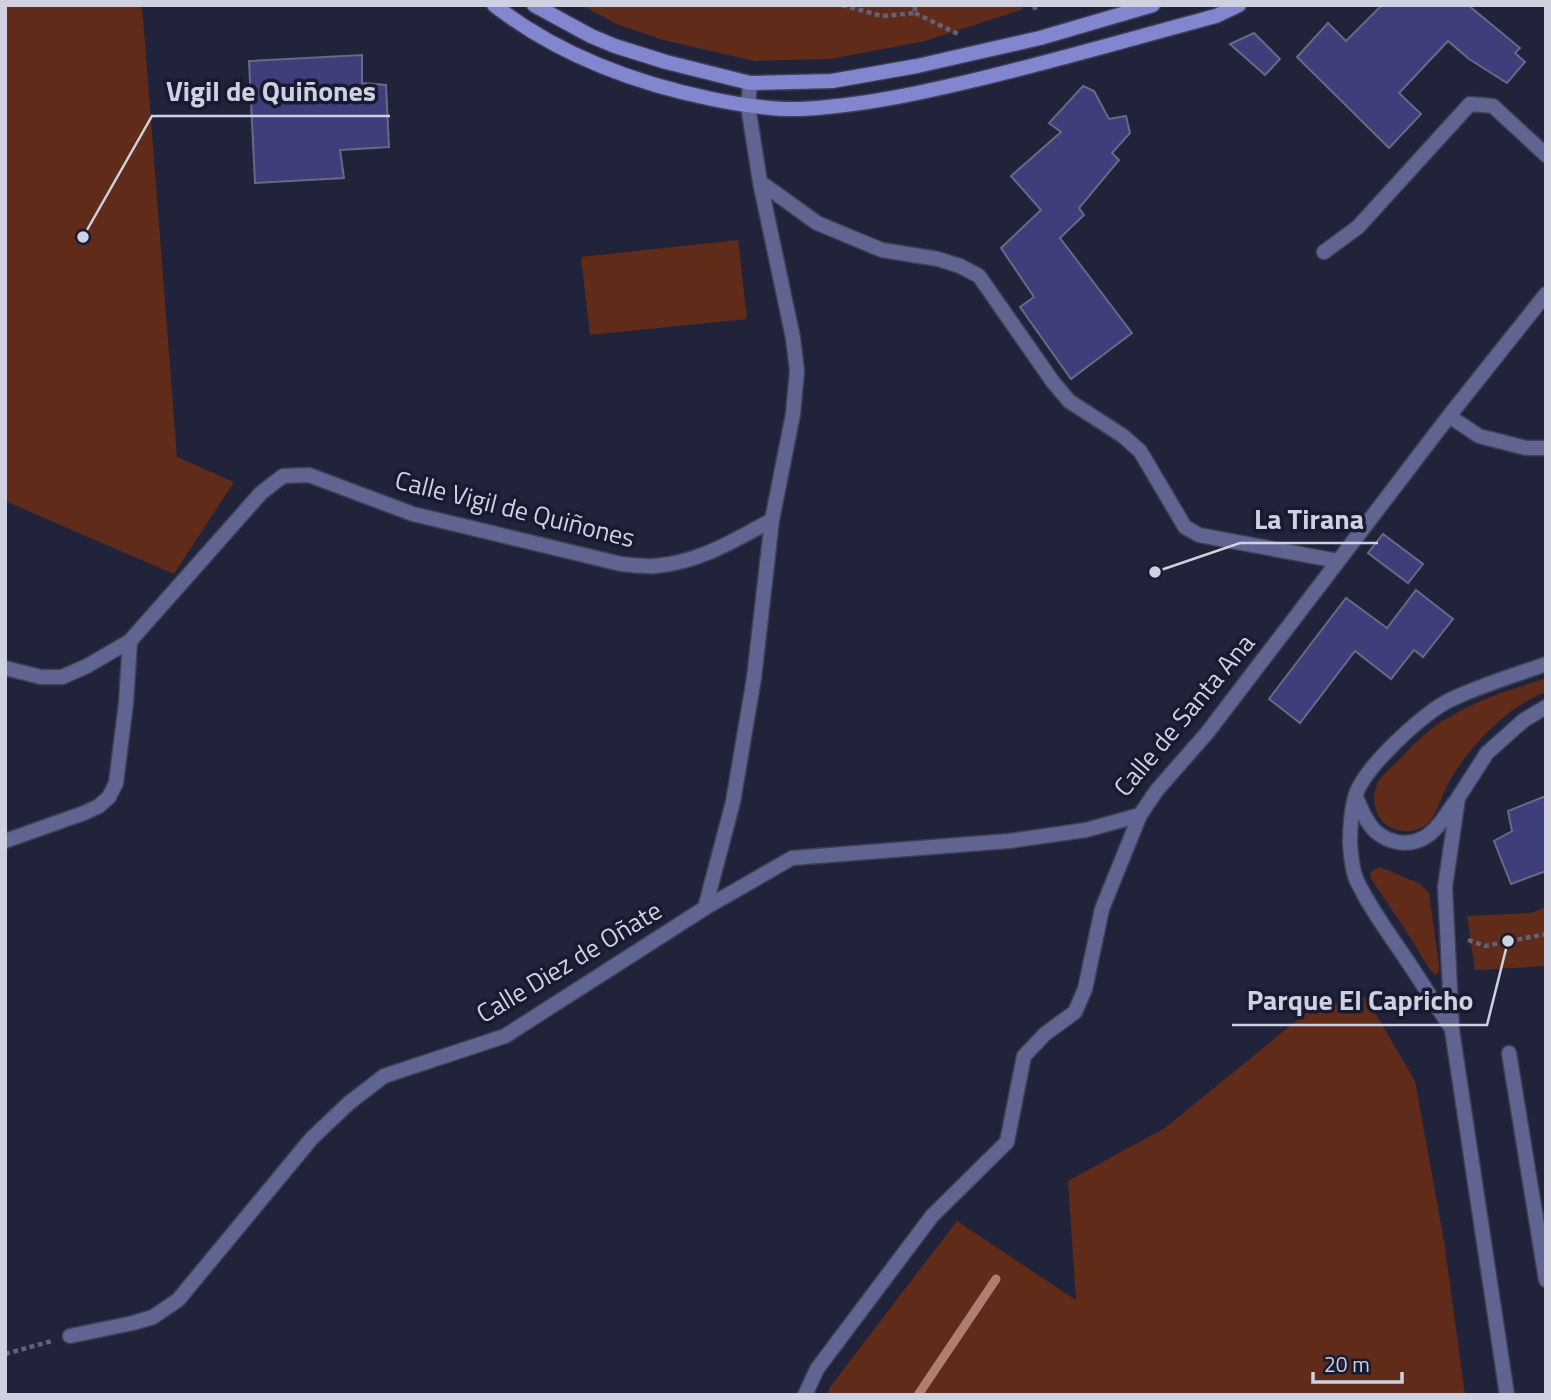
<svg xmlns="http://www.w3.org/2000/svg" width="1551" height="1400" viewBox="0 0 1551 1400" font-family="'Titillium Web',sans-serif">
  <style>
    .green { fill: #602c19 }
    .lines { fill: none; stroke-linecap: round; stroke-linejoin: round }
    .stream { stroke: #ae7e71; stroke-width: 9 }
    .building { fill: #3d3e7a; stroke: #666a86; stroke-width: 2 }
    .lane-casing { stroke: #3d3f56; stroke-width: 17 }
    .street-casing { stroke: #3d3f56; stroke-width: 17 }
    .secondary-casing { stroke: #3d3f56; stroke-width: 17 }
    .path { stroke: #606277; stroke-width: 4.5; stroke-dasharray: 5 3.5; stroke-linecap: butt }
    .lane { stroke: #606491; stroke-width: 14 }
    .street { stroke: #606491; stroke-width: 14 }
    .secondary { stroke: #8186cf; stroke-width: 14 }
    .labels { text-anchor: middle; stroke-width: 7; stroke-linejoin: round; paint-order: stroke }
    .street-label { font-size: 26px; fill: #cfd1e1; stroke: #181a31 }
    .leader { fill: none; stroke: #cfd1e1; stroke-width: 2.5 }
    .callout-dot { fill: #cfd1e1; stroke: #181a31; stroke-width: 2.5 }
    .callout-label { font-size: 28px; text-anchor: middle; font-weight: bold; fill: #cfd1e1; stroke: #181a31; stroke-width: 7; stroke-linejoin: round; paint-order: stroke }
  </style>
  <rect width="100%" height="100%" fill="#21233b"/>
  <path class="green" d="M5,5H142L177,457L234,482L174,574L5,501Z
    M581,5H1021L1023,9L925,41L830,59L755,61L663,40L617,24Z
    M738,240L747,319L590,335L581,257Z
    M1546,678V692C1507,706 1466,749 1447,786C1441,797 1437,814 1428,823C1417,833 1400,834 1388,826C1373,816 1370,794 1380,779C1384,773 1390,769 1395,764C1408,750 1422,735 1438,724C1450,716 1463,709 1476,703C1498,693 1523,686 1546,678Z
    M1380,867L1420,884L1429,893L1439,965V971L1436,975L1430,970L1410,937L1372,880L1370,875L1372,871Z
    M1546,907V966L1475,970L1467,916L1531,913Z
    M1366,997L1415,1081L1444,1241L1465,1395H827L830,1387L957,1221L1076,1300L1068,1181L1165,1128L1312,1008Z"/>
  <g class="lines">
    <path class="stream" d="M918,1395L996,1279"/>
  </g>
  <path class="building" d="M1382,5H1468L1520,48L1515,53L1525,62L1507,83L1469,59L1448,41L1399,93L1421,114L1389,148L1297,57L1328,23L1346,41Z
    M1254,33L1280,59L1265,75L1230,44Z
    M362,55V83L386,85L389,147L340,150L344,178L255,183L249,61Z
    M1083,86L1094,91L1109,119L1126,116L1130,133L1112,153L1119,160L1079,208L1084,215L1060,238L1132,333L1071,379L1020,307L1034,297L1001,248L1041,210L1011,176L1061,132L1049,123Z
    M1383,534L1423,564L1408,583L1368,553Z
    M1416,590L1453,619L1423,657L1414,650L1391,679L1355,651L1300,723L1269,699L1346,598L1387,628Z
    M1546,796V871L1511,884L1494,841L1512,831L1508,811Z"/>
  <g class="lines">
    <g class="lane-casing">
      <path id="lane" d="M1509,1053L1546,1280"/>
    </g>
    <g class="street-casing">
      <path id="street" d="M760,182L817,223L882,250L938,259L960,266L979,276L1053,382L1069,401L1123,436L1140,451L1185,527L1199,535L1338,561
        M1324,252L1358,227L1470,104L1493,106L1546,155
        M1449,416L1479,436L1526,448H1546
        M5,668L41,677H62L87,666L130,641L261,493L283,476L309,475L413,514L621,564C632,565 644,567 655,566C700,562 733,541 772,520L793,414L797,371L793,338L760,182L748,106L750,83
        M1356,797C1361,809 1366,822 1375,831C1390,844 1410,847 1427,836C1439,828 1447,813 1455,802
        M5,841L84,813L99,806L109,797L116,783L126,703L130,641
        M705,908L792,858L1009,841L1086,830L1140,815L1157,790L1207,733L1449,416L1546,294
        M1452,1029C1435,1004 1419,978 1402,953C1386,930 1369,906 1357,881C1352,871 1351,856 1350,844C1350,829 1351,812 1355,797C1363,768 1420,717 1446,702C1477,686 1513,676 1546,664
        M70,1336L133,1323L153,1317L178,1300L312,1138L349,1103L384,1076L505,1036L705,908L733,802L754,678L772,520
        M805,1395L817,1369L932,1216L1007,1142L1024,1056L1045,1034L1075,1012L1085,989L1102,909L1140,815
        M1507,1395L1452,1030L1445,887L1458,798L1487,753L1524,720L1546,707"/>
    </g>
    <g class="secondary-casing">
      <path id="secondary" d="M494,5C557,54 634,83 712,99C741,105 771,110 801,109C861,106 921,93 979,79C1058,60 1137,37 1216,16L1239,5
        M534,5L591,36L615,46L666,62L750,83L832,81L917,66L1040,38L1153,5"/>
    </g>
    <path class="path" d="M842,5L882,16L915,13V5
      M1034,5L1036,12
      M915,13L958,34
      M1468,940L1485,946L1546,934
      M5,1354L52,1341"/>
    <use href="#lane" class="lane"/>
    <use href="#street" class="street"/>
    <use href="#secondary" class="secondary"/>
  </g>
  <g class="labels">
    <g class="street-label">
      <text transform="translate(515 509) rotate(14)" y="9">Calle Vigil de Quiñones</text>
      <text transform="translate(1184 715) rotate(-50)" y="9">Calle de Santa Ana</text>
      <text transform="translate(569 962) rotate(-31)" y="9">Calle Diez de Oñate</text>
    </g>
  </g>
  <path class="leader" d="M83 237L152 116H390M1155 572L1240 543H1378M1508 941L1487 1025H1232"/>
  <g class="callout-dot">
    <circle cx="83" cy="237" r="7"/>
    <circle cx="1155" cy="572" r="7"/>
    <circle cx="1508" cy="941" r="7"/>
  </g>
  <g class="callout-label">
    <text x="271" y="101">Vigil de Quiñones</text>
    <text x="1309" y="529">La Tirana</text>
    <text x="1360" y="1010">Parque El Capricho</text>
  </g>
  <rect width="1551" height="1400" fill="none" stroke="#cfd1e1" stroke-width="14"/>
  <path d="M1313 1372v10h89v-10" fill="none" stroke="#cfd1e1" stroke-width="3.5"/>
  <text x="1324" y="1372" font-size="21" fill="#cfd1e1" stroke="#181a31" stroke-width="5" paint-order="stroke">20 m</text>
</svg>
